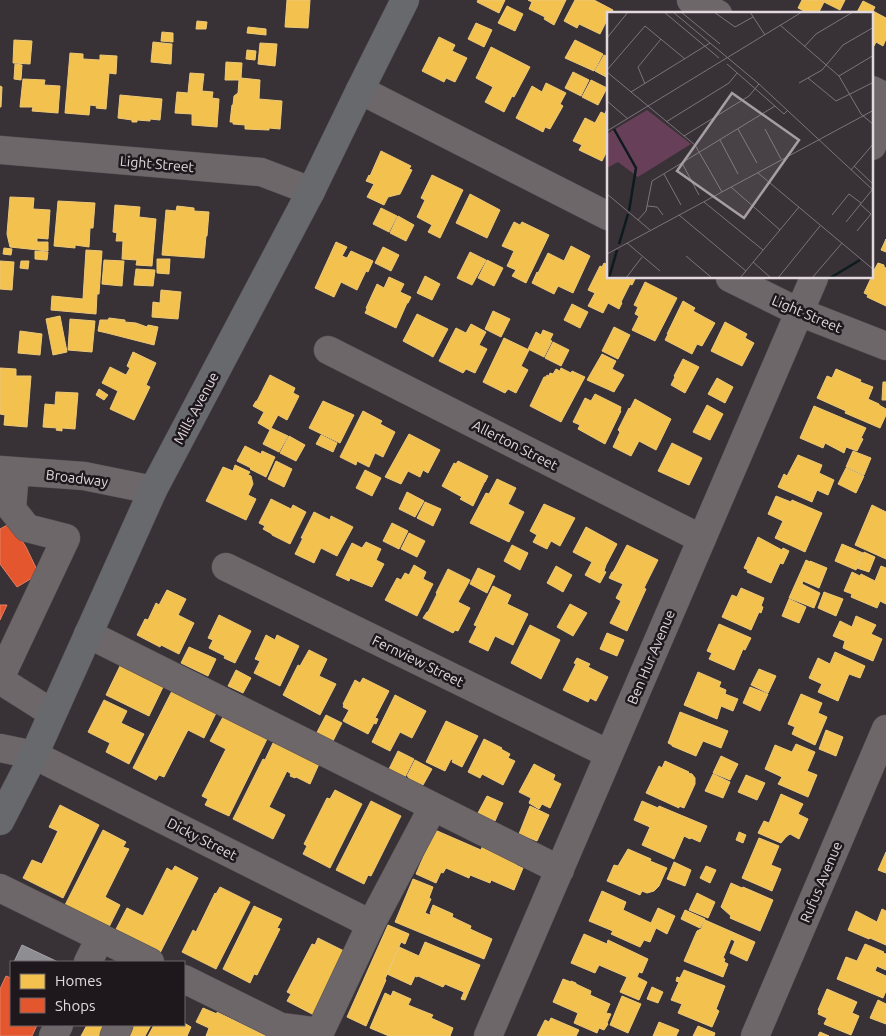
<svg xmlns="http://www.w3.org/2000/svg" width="886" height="1036" viewBox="0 0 886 1036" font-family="Ubuntu,sans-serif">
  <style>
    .homes { fill: #f2c14e; stroke: #edc879 }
    .shops { fill: #e4572e; stroke: #e37e62 }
    .industry { fill: #8d8d92; stroke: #a6a4a8 }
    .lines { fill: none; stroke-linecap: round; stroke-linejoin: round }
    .minor-casing { stroke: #564f53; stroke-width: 29 }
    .major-casing { stroke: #564f53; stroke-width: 29 }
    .minor { stroke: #6d676a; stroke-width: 28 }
    .major { stroke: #68696d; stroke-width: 28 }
    .labels { text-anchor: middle; stroke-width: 5; stroke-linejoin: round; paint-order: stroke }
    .street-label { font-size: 14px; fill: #e1d9dd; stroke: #1e181c }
    .inset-river { fill: none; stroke: #0d1b1e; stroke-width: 2.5 }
    .inset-road { fill: none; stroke: #7c7478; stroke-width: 1 }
    .view { fill: #a69ea2; fill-opacity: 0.15; stroke: #a69ea2; stroke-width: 2.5 }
    .inset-edge { fill: none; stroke: #e1d9dd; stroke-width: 2.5 }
  </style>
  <rect width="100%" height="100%" fill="#383135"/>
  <path class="homes" d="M287,0H310L308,28L285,27Z
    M478,0H505L499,13L477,2Z
    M528,0H566L554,25L544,19L545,17L529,9L532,2Z
    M575,0H594L613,10L611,14H608V18L600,34L579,24L577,28L564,21Z
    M802,0H845L840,10L824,2L818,14H810L798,8Z
    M863,1L875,7L873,11L886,18V39L883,46L876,42L874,46L872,45V14H856Z
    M507,6L523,14L515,31L498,23Z
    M197,21L207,22L206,29H196Z
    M476,23L492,30L484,47L468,39Z
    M248,27L266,29V35L247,33Z
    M162,32L173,33V42L161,41Z
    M439,37L455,45L452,51L467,58L455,82L446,78L444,82L422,71Z
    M14,40L32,41L30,64L13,63Z
    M575,40L603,54L594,71L565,58Z
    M153,42L172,44L171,64L151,62Z
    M260,43L277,44L275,66L258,64Z
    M491,47L530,67L514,97L512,96L504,112L485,102L493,87L476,78Z
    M247,50L256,51L255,60L246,59Z
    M70,53L83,54V59L100,60V55L117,56L116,74L109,73L106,109L96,108L97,106L90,105L89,115L65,113Z
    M604,55L608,57V78L595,71Z
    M226,62L242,63L241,78L260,80L259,99L282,101L280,129L269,128V130L245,129V125L233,124V122H230L232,105H233L234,96L238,93L239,80H225Z
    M15,64L22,65L21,80L14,79Z
    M573,72L589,80L581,96L565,88Z
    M190,73L204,74L202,91L213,92L212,98L219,99L217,127L192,125V114L175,113L177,92L188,93Z
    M23,79L45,80L44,85L60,86L58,113L32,111L33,107H20Z
    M591,80L607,88L598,105L582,97Z
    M546,83L566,93L560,104L563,106L550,129L545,127L543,132L516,118L532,86L542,92Z
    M0,86L2,87L1,107H0Z
    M120,95L162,99L160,120L150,119V121L137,120V122H132V120L118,118Z
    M608,106V149L602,161L579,150L582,145L573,141L585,118L595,123L601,112L605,114Z
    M381,151L411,166L409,169L412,170L400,194L388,197L384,205L367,197L374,184L366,181L369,175L370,176Z
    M432,175L463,190L440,238L428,232L432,225L417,217L425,200L421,198Z
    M470,194L500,210L487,238L456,223Z
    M10,197L34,198L33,209L50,210L48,239L37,238V242H48V251L10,247L7,234Z
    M58,201L95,203L93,228H90L89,247L75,245V248L54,246Z
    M115,205L140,207L139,217L156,219L152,266L136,265L137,260L122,259L123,241H116L117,233L113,232Z
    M177,206L194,208V211L209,212L207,236H206L204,258L162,255L166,210L176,211Z
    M381,208L397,216L389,232L373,224Z
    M398,216L414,225L406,241L390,233Z
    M514,222L520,225L522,222L549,235L526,283L512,276L516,270L507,266L514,251L502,246Z
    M886,239V252L881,250Z
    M336,242L347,247L342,256L347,258L351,251L373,261L368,272L366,271L357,290L341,282L334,297L315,288Z
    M571,246L590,256L573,293L558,286L554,294L532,283L537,272L538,273L548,253L564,261Z
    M383,247L399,255L391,271L375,263Z
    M4,248L12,249L11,255L3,254Z
    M86,250L102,251L99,294H97L96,314L51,310L52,296L83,299Z
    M35,251L48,252L47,260L35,259Z
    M470,252L486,260L472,285L457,278Z
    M157,259H170L169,274L157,273Z
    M104,260L124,261L122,286L102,284Z
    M487,260L503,268L494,286L478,278Z
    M0,261L14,262L12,290L0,289Z
    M21,261H29L28,269L20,268Z
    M604,263L608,265V278H633L635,279L632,285L630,284L621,302L622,303L619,309L608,303L603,313L588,306L595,293L588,290L600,266L602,267Z
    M878,263L884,265V267L886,268V306L867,297L868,295L864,293L871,278H872V274Z
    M136,269L155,270L153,286L134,285Z
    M425,276L440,284L432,300L417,293Z
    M389,277L404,284L400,292L411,297L408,303H407L396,328L365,313L367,309L366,308L377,284L384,288Z
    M645,282L677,298L655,341L632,330L639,316L635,314L638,307L634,305Z
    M161,290L181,292L178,319L152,317L153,302L160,303Z
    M683,301L695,308L693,311L715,323L702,346L697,344L692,354L665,340L668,334H667Z
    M572,304L588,312L580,328L564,320Z
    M493,311L510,319L501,337L485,329Z
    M417,314L448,329L433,357L403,341Z
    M60,316L67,352L53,355L46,319Z
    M109,318L125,320V322L136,323L147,327L148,325L158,327L154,345L107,333L98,331L100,320H108Z
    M70,319L95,321L92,352L68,350Z
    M725,322L747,334L745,338L754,343L742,366L711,351Z
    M471,324L486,332L479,345L487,349L475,373L466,369L463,373L439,361L456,328L466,333Z
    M614,327L630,335L618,359L602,351Z
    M543,330L553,334L550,340L552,341L544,357L528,349L536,332L541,335Z
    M20,331L42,334L40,355L18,353Z
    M504,338L529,350L521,366L528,370L516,393L508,389L505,393L483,382Z
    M553,342L569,350L561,366L545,358Z
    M133,352L156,363L146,385L150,387L134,420L110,409L118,391L102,383L110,367L126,375L130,368L127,366Z
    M602,354L616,361L612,369L624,375L614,392L587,380Z
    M683,359L699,367L685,393L671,385L675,377L674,376Z
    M0,368L16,369V376H31L27,427L4,425L5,415L0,414Z
    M561,368L571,373L572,371L585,377L561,422L530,406L544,377H546L547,375L549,376L550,373L553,374L556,369L560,371Z
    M836,369L861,380L860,382L873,387L868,399L879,404V405L886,409V415L880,428L845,413L846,411L817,398L827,376L832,378Z
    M270,375L295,388L293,393L299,396L287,420L278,415L271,428L288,436L279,452L263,444L270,430L258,423L264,412L253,406L256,401H257Z
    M717,378L733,387L725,403L708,394Z
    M883,382H886V400H882Z
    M99,389L108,395L104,400L96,395Z
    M56,392L78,393L75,429L62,428V431L56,430L57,428L43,427L45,404L55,405Z
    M595,394L621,407L620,411H621L605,444L578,429L580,425L573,422L585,398L591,401Z
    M635,399L671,419L656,450L639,441L631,456L613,447L620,432L618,430L629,408L630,409Z
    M323,401L354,415L340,443L309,428Z
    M707,405L723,414L710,440L693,432Z
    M814,406L866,428L861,438L863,439L857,451L846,447L844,453L825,443L823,448L800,438Z
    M363,411L382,421L380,424L395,432L383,457L375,453L369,467L357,461L356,465L340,457Z
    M409,434L440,450L428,473L423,470L420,477L408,471L401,484L385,477Z
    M321,435L337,443L333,452L316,444Z
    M289,436L305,445L296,461L280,453Z
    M672,443L702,458L689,485L658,471Z
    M245,446L261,454L262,451L275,457L266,477L250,469L251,468L237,461Z
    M853,451L871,458L864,475L846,467Z
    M798,455L822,465L819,473L834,480L828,495L817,490L812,502L778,487L784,474L787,476Z
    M276,461L292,469L284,487L268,479Z
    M458,461L488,476L485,482V481L473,506L460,499L462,497L442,486L454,463L456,464Z
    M235,465L250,472L248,475L251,476L253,484L248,495L256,499L246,520L206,501L223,467L233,471Z
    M846,468L864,476L856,493L838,484Z
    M365,470L381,478L372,496L356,488Z
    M497,479L516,488L508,504L524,512L509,542L470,523L486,493L489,494Z
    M407,492L424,501L415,517L399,509Z
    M776,496L791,502L792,500L822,513L805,552L775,538L783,521L768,514Z
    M271,499L291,509L293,505L306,512L290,544L272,535V534L263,529L265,526L259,523Z
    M425,502L441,509L433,526L417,518Z
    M544,504L575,518L560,546L551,541L547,549L533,542L537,535L530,531Z
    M872,505L886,512V559L855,545Z
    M314,512L330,520L331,516L353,527L337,556L321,548L314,563L295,554L303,538H301Z
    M392,523L408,531L399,549L383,541Z
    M586,527L617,544L606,565L604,571L606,572L600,583L585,575L592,562L573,552Z
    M409,533L425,541L417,557L401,549Z
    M758,537L782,550L783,548L789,551L783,564L780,563L771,583L747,572L748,570L744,568Z
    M366,542L381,549L376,560L384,564L372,587L350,578L349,581L336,575L352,543L362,548Z
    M842,544L863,553L856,570L835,561Z
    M512,545L528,553L520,570L504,561Z
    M627,545L658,560L644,588L646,589L627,631L610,623L621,601L616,598L623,584L609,578L612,572H613Z
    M864,552L875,557L869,572L857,568Z
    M806,560L810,562V561L827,568L819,588L803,581L802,584L820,593L814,608L789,598Z
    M414,565L426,572L423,579L433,584L417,616L385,600L397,578L401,580L405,573L409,575Z
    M556,566L572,575L563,592L547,583Z
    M881,566L886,568V604L880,601L877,608L851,597L852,594L844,591L852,572L860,576L861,574L875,581Z
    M478,568L495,576L487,593L470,584Z
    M448,569L470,580L458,602L470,608L458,631L455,630L453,633L423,618L427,612H428L437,594L436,593Z
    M493,586L511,595L507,604L528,614L513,645L495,636L488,651L469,642L477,626L474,625Z
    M741,588L764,598L761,606L763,607L761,613L759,612L751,630L722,617L732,595L737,597Z
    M167,590L186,599L178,615L194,623L179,654L161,645L160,647L137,635L145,619L148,620L156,603L159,605Z
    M824,592L843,599L836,616L818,608Z
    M789,599L806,607L799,623L782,616Z
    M570,604L587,613L573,636L557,627Z
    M219,615L251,631L235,663L224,658L225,656L209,648L213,640L208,638Z
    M856,616L876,625L871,634L882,639L873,661L843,648L845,641L833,636L840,621L852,627Z
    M719,624L751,638L745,650L743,649L734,670L709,659L712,653L707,651Z
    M530,625L560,640L541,679L511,663Z
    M607,633L624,640L617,656L600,649Z
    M266,635L275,640L277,635L299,646L280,686L254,673L260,661L255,659Z
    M189,647L216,659L208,676L181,663Z
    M309,650L327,659L319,676L336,684L320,715L283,695L298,665L300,666Z
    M835,652L865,666L860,678L849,674L838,701L818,692L822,684L809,678L818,658L830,664Z
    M577,658L590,664L588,667L608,677L596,701L590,698L588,702L563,690L576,664L574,663Z
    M121,664L164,685L149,716L106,695Z
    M759,669L776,676L768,693L751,685Z
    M236,670L251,678L243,693L228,686Z
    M698,672L721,682L719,687L726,690L725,694L738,699L733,711L721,706L717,719L684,705Z
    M363,678L389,691L375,718L378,719L376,724L374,723L368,734L343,721L349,710L343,707L344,705L343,704L355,680L360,683Z
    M750,687L768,694L760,711L743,703Z
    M172,691L216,713L204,738L188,730L164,777L159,775L156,780L133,768Z
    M801,694L822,703L818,713L827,717L815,745L792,734L795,727L788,724Z
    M395,695L426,711L412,738L400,732L390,751L372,742Z
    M104,700L127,711L121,723L144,734L129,764L106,752L110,743L88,732Z
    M680,712L728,731L721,748L703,741L696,756L672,746V745L668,743Z
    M326,715L342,723L330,747L314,738Z
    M223,717L267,739L229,816L205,805L208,799L202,796L226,749L210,741Z
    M446,721L478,736L462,767L452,762L453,760L451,759L445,771L426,762Z
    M826,730L843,737L836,756L819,749Z
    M484,739L502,748L501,749L510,754L508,758L515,761L503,785L482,774L480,778L468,772Z
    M273,743L280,746L281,745L319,764L310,784L296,777L295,778L290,776L291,774L287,771L269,807L285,815L273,839L233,819L263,759L265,760Z
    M796,744L815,752L807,771L817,775L808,797L778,784L782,777L765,769L775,745L792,752Z
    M398,751L414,759L402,783L386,775Z
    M721,756L738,764L730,780L713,773Z
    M415,760L432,769L423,785L418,783L416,787L406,782L409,777L407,776Z
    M665,761L689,772L688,773L692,774L695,778V784L684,808L679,806V808L646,793L659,766L662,768Z
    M534,764L555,775L553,780L561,784L550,808L542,804L539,809L529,803L531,798L519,792Z
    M713,774L730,782L723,798L705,791Z
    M746,775L765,783L757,800L738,792Z
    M335,790L362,804L330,868L303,854L307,846L304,844L327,798L330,799Z
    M781,794L803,804L798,814L808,819L799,839L790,834L786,837L781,843L758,833L764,821L769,823Z
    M487,796L503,803L495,821L478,813Z
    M371,801L401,816L371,876L368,875L364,884L336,870Z
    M642,801L658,808L659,806L707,826L700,842L691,838L690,839L684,836L674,859L642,845L650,827L634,820Z
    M60,805L99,825L63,898L23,878L32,860L42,864L58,831L49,827Z
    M530,806L549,815L537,841L519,834Z
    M103,830L126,842L123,847L129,849L105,897L120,905L108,929L64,907Z
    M435,830L481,850L483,845L518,861L516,865L523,868L514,890L491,880L490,883L470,875L469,878L446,868L443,873L441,872L436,883L416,874Z
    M739,832L746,835L743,843L736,840Z
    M759,838L779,846L771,865L781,869L772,891L742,878Z
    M628,849L651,859L650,861L667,868L659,886L654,891L647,893L642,891L640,895L607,881L614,865L618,866Z
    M886,852V873L878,870Z
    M674,862L691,870L685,886L667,879Z
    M175,866L198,878L159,955L114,933L127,908L143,916L167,868L172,871Z
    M706,866L716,870L710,883L700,878Z
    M413,879L433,887L429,898L431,899L425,913L430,915L431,913H430L433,905L453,914L452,917L471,926L470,929L492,939L484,959L395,922Z
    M731,883L742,888L743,887L773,900L760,931L730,918L731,916L721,907Z
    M220,887L250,902L216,969L182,952L193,930L196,932L215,893L216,894Z
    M602,891L626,902L623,910L651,923L658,908L675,916L667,934L656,928L650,942L644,940L640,947L611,934L613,931L589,921Z
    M697,893L715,902L708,918L689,910Z
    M254,906L282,919L277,928L280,929L257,975L254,974L250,983L223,969Z
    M882,909L886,911V945L870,938L869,939L848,930L856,911L877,922Z
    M685,910L705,919L700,928L681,919Z
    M705,920L755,942L747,961L730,953L735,941L731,939L723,958L725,959L724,962L728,964L723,977L684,961L697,931L701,929Z
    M388,925L409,934L405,944L401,942L385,979L386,980L366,1026L347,1017Z
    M584,934L607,944L608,940L648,959L642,973L639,972L637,977L647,982L639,1000L620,992L627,977L599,965L595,973L571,963Z
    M318,938L346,952L314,1015L287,1001L291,994L287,992L312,944L315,945Z
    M425,942L480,965L465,1000L461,999L464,992L445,984L443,987L418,976L417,977L415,976L411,985L387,974L399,947L419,956Z
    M865,944L884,952L883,953L886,954V970L877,966L875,971L886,976V991L883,998L837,979L846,957L857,961Z
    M684,970L725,986L716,1009L719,1011L712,1027L678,1013L682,1004L671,1000L679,982L676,981L677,977L680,978Z
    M563,979L571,982V981L576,983V984L591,991L590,995L610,1004L606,1013L611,1014L607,1023L608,1024L604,1030L599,1028L597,1033L574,1023L578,1013L553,1002Z
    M652,987L663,992L658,1003L647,999Z
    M827,989L857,1002L852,1013L859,1016L851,1035L824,1024L827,1018L818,1014L819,1011L818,1010Z
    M393,991L411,999L408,1005L433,1015L431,1018L453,1028L450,1036H389L370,1028L385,993L391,996Z
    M622,996L641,1004L628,1033L610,1025Z
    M878,1000L886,1004V1024L870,1018Z
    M203,1008L217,1014V1012L267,1036H206L209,1028L196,1022Z
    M551,1018L579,1030L576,1036H537L545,1020L549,1022Z
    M659,1022L679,1030L676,1036H653Z
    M184,1023L191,1027L187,1036H148L154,1025H184Z
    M87,1025H107L102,1036H81Z
    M131,1025H151L145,1036H126Z
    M698,1026L715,1033L714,1036H693Z
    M820,1032L829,1036H818Z"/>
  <path class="shops" d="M11,523L26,547L39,574L17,587L0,564V529Z
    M0,605H7L0,620Z
    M6,976L11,978V977V1025H37L32,1036H0V989Z"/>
  <path class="industry" d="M22,945L58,962H14Z"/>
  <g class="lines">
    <g class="minor-casing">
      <path id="minor" d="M691,0L718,14
        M360,90L608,216
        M872,90L886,97
        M872,146L886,115
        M0,150L261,172L311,191
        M730,278L799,312L886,346
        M328,350L702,539
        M0,470L84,476L153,490
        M226,567L609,754
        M88,634L560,870
        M0,678L66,538L27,528L12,509L15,471
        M0,680L52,713
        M0,748L34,755L371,924
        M0,888L150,962
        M88,962L100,938
        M184,979L281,1027L320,1032
        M53,1036L59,1025
        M114,1036L119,1025
        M319,1036L320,1032L371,924L433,807
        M488,1036L814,278
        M755,1036L886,729"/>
    </g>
    <g class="major-casing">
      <path id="major" d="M0,821L34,755L153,490L311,191L360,90L405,0"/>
    </g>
    <use href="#minor" class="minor"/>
    <use href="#major" class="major"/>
  </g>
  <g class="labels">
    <g class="street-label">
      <text transform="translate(157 164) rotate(5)" y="5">Light Street</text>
      <text transform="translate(807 314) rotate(23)" y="5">Light Street</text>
      <text transform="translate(196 408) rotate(-62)" y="5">Mills Avenue</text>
      <text transform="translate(515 445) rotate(27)" y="5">Allerton Street</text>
      <text transform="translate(77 478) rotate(7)" y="5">Broadway</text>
      <text transform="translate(651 657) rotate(-67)" y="5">Ben Hur Avenue</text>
      <text transform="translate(418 661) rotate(26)" y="5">Fernview Street</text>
      <text transform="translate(202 839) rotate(27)" y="5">Dicky Street</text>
      <text transform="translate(821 882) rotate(-67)" y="5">Rufus Avenue</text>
    </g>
  </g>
  <g transform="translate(607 12)">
    <rect width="266" height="266" fill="#383135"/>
    <path d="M40,98L84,132L31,165L11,150L0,156V122Z" fill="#683f58"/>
    <path class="inset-river" d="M7,117L29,156L22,199M12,232L21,202M2,266L10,238M223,266L253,248"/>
    <path class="inset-road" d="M57,0L112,46M66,0L152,72L267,179M74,0L113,32M107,0L128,15L146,5M143,0L158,23M173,13L232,64L254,102L267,113M0,26L21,0M197,35L209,22L246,0M120,52L177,102L180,99M0,58L38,14L78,47M0,60L88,133L115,180M232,64L267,43M201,66L229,89L267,70M192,71L215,58L236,33L267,15M38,72L31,55L54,27M24,80L103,31M0,89L21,107M59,110L122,71L130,61M131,117L150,151M158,117L174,147M0,119L195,0M77,124L142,84L152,72M113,128L131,162M75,151L92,183M247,154L267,173M244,158L267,131M151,161L267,258M57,162L74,193M124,175L173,218M0,182L43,218M97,190L156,238M40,194L50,195L56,203M72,203L139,259M225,203L242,182L254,191M31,208L39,199L45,169L168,94M239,210L265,178M250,219L264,202L253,192M20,231L53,259M0,242L267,98M79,244L105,266M146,250L164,266M19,266L35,245M133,266L192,195M171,266L213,214M205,266L235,231"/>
    <path class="view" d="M125,81L192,128L137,206L70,159Z"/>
    <rect width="266" height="266" class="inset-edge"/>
  </g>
  <rect x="10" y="961" width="175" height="65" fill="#1e181c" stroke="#6c6569"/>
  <rect x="20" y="974" width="25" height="15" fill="#f2c14e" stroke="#6c6569"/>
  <text x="55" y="986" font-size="15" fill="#e1d9dd">Homes</text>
  <rect x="20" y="998" width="25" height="15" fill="#e4572e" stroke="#6c6569"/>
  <text x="55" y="1011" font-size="15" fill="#e1d9dd">Shops</text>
</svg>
